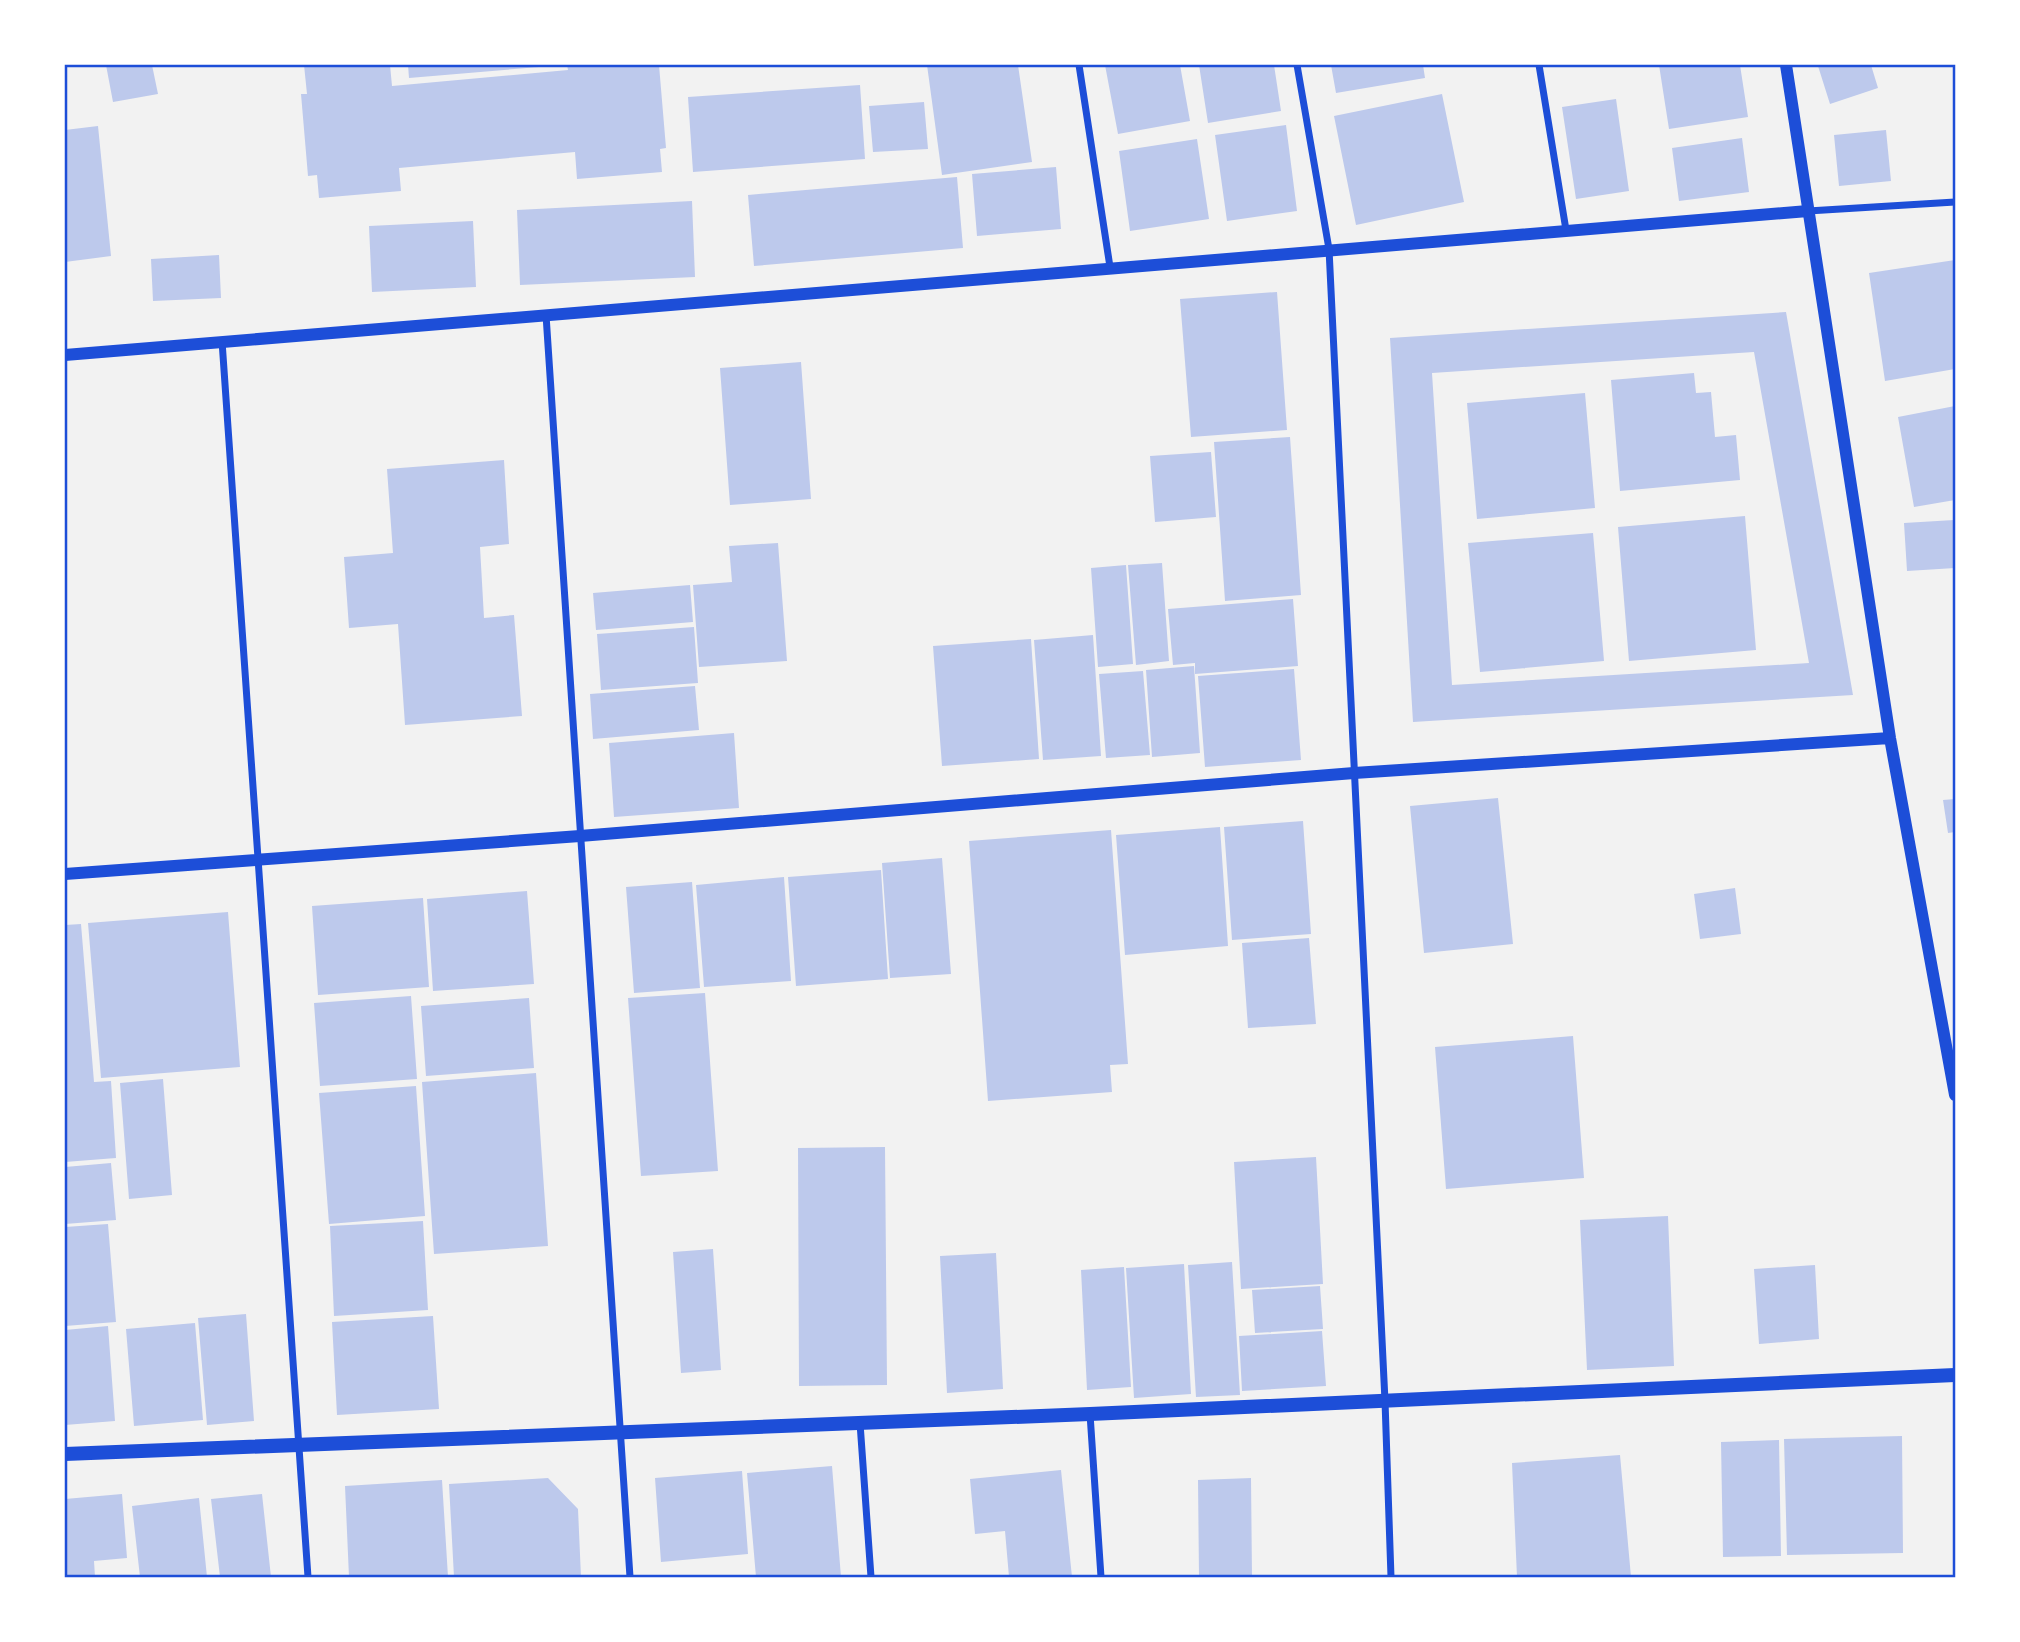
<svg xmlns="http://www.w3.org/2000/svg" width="2020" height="1642" viewBox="0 0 2020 1642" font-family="Quicksand,sans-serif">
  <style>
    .building { fill: #bdc9ec; fill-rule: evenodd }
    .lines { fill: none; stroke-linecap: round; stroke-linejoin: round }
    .minor { stroke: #1d4ed8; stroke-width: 7 }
    .tertiary { stroke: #1d4ed8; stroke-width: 12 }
    .secondary { stroke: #1d4ed8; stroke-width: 14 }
    .neatline { fill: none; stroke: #1d4ed8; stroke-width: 2.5 }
  </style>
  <rect width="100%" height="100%" fill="#f2f2f2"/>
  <path class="building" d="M106,65H152L158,94L113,102Z
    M304,65H390L392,86L568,70L567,65H659L666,148L660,149L662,172L577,179L575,152L399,168L401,191L319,198L317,175L308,176L301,94H307Z
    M408,65H539V67L409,78Z
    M927,65H1018L1032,162L942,175Z
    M1105,65H1180L1190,121L1118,134Z
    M1199,65H1274L1281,111L1208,123Z
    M1331,65H1423L1425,78L1336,93Z
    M1659,65H1740L1748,117L1669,129Z
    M1823,65H1871L1878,88L1830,104L1818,66Z
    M860,85L865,159L693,172L688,97Z
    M1442,94L1464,202L1356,225L1334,116Z
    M1616,99L1629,191L1576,199L1562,107Z
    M924,102L928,149L873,152L869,106Z
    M1286,125L1297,211L1227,221L1215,135Z
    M98,126L111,256L65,262V130Z
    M1886,130L1891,181L1839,186L1834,135Z
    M1742,138L1749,192L1679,201L1672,148Z
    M1197,139L1209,219L1130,231L1119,151Z
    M1056,167L1061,229L977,236L972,174Z
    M957,177L963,248L754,266L748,195Z
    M692,201L695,277L520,285L517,210Z
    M473,221L476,287L372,292L369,226Z
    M219,255L221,298L153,301L151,259Z
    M1955,260V369L1885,381L1869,273Z
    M1277,292L1287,430L1191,437L1180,299Z
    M1786,312L1853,695L1413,722L1390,338ZM1754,352L1809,663L1452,685L1432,373Z
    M801,362L811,499L730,505L720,368Z
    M1694,373L1696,393L1711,392L1715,437L1736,435L1740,480L1620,491L1611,380Z
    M1585,393L1595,508L1477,519L1467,403Z
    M1955,406V500L1914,507L1898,417Z
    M1290,437L1301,595L1225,601L1214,442Z
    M1211,452L1216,517L1155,522L1150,456Z
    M504,460L509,544L480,547L484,618L514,615L522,716L405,725L398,624L349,628L344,557L393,553L387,469Z
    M1745,516L1756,650L1629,661L1618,527Z
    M1954,520L1955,568L1907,571L1904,523Z
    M1593,533L1604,661L1480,672L1468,543Z
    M778,543L787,661L699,667L693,585L732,582L729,546Z
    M1162,563L1169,661L1136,665L1128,565Z
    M1126,565L1133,664L1098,667L1091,568Z
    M690,585L693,622L596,630L593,593Z
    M1293,599L1298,666L1195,674V663L1173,665L1168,609Z
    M694,627L698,683L601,690L597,634Z
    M1093,635L1101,756L1043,760L1034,640Z
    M1031,639L1039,759L942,766L933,646Z
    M1194,666L1200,753L1152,757L1146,670Z
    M1294,669L1301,760L1205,767L1198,676Z
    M1143,671L1150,755L1106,758L1099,674Z
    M695,686L699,730L593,739L590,694Z
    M734,733L739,808L614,817L609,743Z
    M1498,798L1513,944L1424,953L1410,806Z
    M1955,799V832L1948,833L1943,800Z
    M1303,821L1311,934L1232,940L1224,827Z
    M1220,827L1228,946L1125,955L1116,835Z
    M1111,830L1128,1064L1110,1065L1112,1092L988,1101L969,841Z
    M942,858L951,974L890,978L882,863Z
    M881,870L888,979L796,986L788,877Z
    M784,877L791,981L704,987L696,885Z
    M692,882L700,988L634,993L626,887Z
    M1735,888L1741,934L1700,939L1694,894Z
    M527,891L534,984L433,991L427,899Z
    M423,898L429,987L318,995L312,906Z
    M228,912L240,1067L101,1078L88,923Z
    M81,924L94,1082L111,1081L116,1158L65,1162V925Z
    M1309,938L1316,1024L1248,1028L1242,943Z
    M705,993L718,1171L641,1176L628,998Z
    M411,996L417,1079L320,1086L314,1003Z
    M529,998L534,1068L426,1076L421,1006Z
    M1573,1036L1584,1178L1446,1189L1435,1047Z
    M536,1073L548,1246L434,1254L422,1082Z
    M163,1079L172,1195L129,1199L120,1083Z
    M416,1086L425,1216L329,1224L319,1093Z
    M885,1147L887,1385L799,1386L798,1148Z
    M1316,1157L1323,1284L1241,1289L1234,1162Z
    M111,1163L116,1220L65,1224V1167Z
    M1668,1216L1674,1366L1587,1370L1580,1220Z
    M423,1221L428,1310L334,1316L330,1226Z
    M108,1224L116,1322L65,1326V1227Z
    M713,1249L721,1370L681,1373L673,1252Z
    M996,1253L1003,1389L947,1393L940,1256Z
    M1232,1262L1240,1395L1196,1397L1188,1265Z
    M1184,1264L1191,1394L1134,1398L1126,1268Z
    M1815,1265L1819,1339L1759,1344L1754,1269Z
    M1124,1267L1131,1387L1087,1390L1081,1270Z
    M1320,1286L1323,1329L1255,1333L1252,1290Z
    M246,1314L254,1421L207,1425L198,1318Z
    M433,1316L439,1409L337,1415L332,1322Z
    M195,1323L203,1420L134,1426L126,1329Z
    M108,1326L115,1421L65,1425V1330Z
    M1322,1331L1326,1386L1242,1391L1239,1336Z
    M1902,1436L1903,1553L1787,1555L1784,1439Z
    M1779,1440L1781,1556L1723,1557L1721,1442Z
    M1620,1455L1631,1577H1517L1512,1463Z
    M832,1466L841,1577H756L747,1473Z
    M1061,1470L1072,1577H1009L1005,1531L975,1534L970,1479Z
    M742,1471L748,1554L661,1562L655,1478Z
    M548,1478L578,1509L581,1577H454L449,1484Z
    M1251,1478L1252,1577H1199L1198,1480Z
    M442,1480L448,1577H349L345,1486Z
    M122,1494L127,1558L94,1561L95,1577H65V1499Z
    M262,1494L271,1577H220L211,1499Z
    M199,1498L207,1577H140L132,1506Z"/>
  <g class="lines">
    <path class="minor" d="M1079,65L1110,267
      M1297,65L1329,249L1385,1401L1391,1577
      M1539,65L1566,230
      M1808,211L1955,202
      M546,315L630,1577
      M222,341L308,1577
      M1090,1414L1101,1577
      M860,1423L871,1577"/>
    <path class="tertiary" d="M1786,65L1890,738L1955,1095
      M65,355L1808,211
      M65,874L580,836L1354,773L1890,738"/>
    <path class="secondary" d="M65,1454L1090,1414L1955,1375"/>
  </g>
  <rect width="2020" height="1642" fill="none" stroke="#ffffff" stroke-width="133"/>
  <rect x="66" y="66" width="1888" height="1510" class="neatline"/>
</svg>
